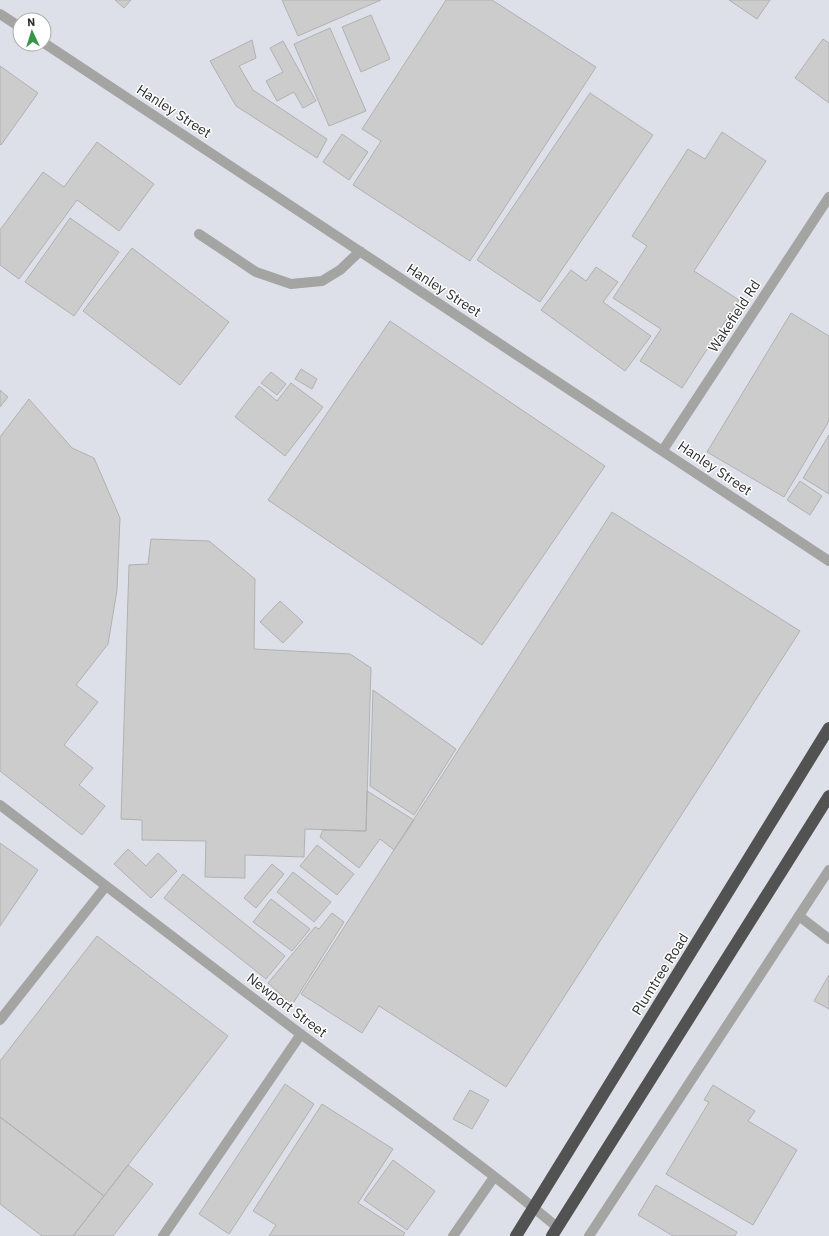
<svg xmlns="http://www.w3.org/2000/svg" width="829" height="1236" viewBox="0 0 829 1236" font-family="'IBM Plex Sans',sans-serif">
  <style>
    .built { fill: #dde0e9; fill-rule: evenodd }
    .building { fill: #cccccd; stroke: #b1b1b2 }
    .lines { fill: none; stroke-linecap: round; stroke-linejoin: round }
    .minor { stroke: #a4a4a3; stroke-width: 10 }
    .highway { stroke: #535252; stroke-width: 12 }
    .labels { text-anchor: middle; stroke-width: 3; stroke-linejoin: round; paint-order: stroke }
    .street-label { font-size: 14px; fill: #2e2e2f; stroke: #fff }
  </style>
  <rect width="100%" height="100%" fill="#ecedee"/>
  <path class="built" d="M0,0H829V1236H0ZM20,20H44V44H20Z"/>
  <path class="building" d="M115,0H131L124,8Z
    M282,0H381L298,36Z
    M446,0H492L596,67L470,261L353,185L381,141L362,129Z
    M729,0H770L757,19Z
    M371,15L390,59L361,72L342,27Z
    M330,28L366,111L329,126L294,44Z
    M823,39L829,43V103L795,78Z
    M252,40L256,58L239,66L253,90L327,139L317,158L236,106L210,61Z
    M283,41L316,101L303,108L294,92L277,101L266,81L283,72L270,48Z
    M0,66L38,93L1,145L0,144Z
    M590,93L653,135L540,302L477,260Z
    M722,132L766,161L694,271L739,300L682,388L640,361L661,329L613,298L647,246L632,236L688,149L705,159Z
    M342,134L368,152L349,180L323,162Z
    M97,142L154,184L119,231L77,200L19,279L0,265V230L43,172L64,187Z
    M70,218L119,252L74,316L25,282Z
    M132,248L229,322L180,385L83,311Z
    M596,267L618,282L603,302L651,336L625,371L541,310L571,270L586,281Z
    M791,313L829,336V421L784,497L707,452Z
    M390,321L605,466L482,645L268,500Z
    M301,369L317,379L312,389L295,379Z
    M271,372L286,384L277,395L261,383Z
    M291,383L323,407L285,456L235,417L259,386L277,401Z
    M0,390L8,397L0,407Z
    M29,399L72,448L94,458L120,518L117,590L108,644L76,685L98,702L64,745L93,768L79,785L105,806L82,835L0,771V437Z
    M829,435V494L803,478Z
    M800,481L822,496L810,515L787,500Z
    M612,512L800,631L506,1087L379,1006L362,1033L301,994Z
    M151,539L209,541L255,579L254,649L350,654L371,668L366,831L305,829L304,857L245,855V878L205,877L206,841L142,840V820L121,819L129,565L148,564Z
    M280,601L303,622L283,643L260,622Z
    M373,690L456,749L414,815L370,786Z
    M367,791L414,820L394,850L380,839L359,868L320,837L323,830L366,831Z
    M0,843L38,870L0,926Z
    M317,845L354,874L337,895L300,866Z
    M128,849L146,866L158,853L177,871L151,898L114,864Z
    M272,864L284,874L256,908L244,898Z
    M293,872L331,902L314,922L277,892Z
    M183,874L285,956L266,979L164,898Z
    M271,899L310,929L292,951L253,922Z
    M332,913L344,922L292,1005L268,983L315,927L319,929Z
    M97,936L228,1036L104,1196L0,1117V1061Z
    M829,975V1009L814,1001Z
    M285,1084L314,1104L229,1234L199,1214Z
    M713,1085L755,1111L748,1121L797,1150L753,1225L666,1174L709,1102L704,1100Z
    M470,1090L489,1100L472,1129L453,1119Z
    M322,1104L393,1149L358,1203L405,1233L403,1236H269L276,1225L253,1211Z
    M0,1117L104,1196L73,1236H42L0,1204Z
    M393,1160L435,1191L407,1230L364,1200Z
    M128,1165L153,1184L113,1236H73Z
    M656,1185L737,1232L735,1236H673L638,1215Z"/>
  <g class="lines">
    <path class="minor" d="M0,14L20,27
      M44,43L829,561
      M199,234L256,272L291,284L322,281L340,270L360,251
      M663,450L829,197
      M0,805C101,882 201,959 302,1035C388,1098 476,1159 557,1227
      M799,916L829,939
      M0,1020L106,886
      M163,1236L301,1034
      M453,1236L494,1177
      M589,1236L829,870"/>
    <path class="highway" d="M516,1236L829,728
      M552,1236L829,796"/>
  </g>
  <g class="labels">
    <g class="street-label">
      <text transform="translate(174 111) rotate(33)" y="5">Hanley Street</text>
      <text transform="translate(444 290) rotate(33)" y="5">Hanley Street</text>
      <text transform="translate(734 316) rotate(-57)" y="5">Wakefield Rd</text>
      <text transform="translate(715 468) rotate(34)" y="5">Hanley Street</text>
      <text transform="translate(660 974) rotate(-58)" y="5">Plumtree Road</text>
      <text transform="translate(287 1005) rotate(37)" y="5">Newport Street</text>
    </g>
  </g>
  <g transform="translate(32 32) rotate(356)"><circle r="19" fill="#ffffff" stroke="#ababac"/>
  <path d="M0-3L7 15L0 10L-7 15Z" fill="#369549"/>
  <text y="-6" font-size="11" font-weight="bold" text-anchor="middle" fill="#2e2e2f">N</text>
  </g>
</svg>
